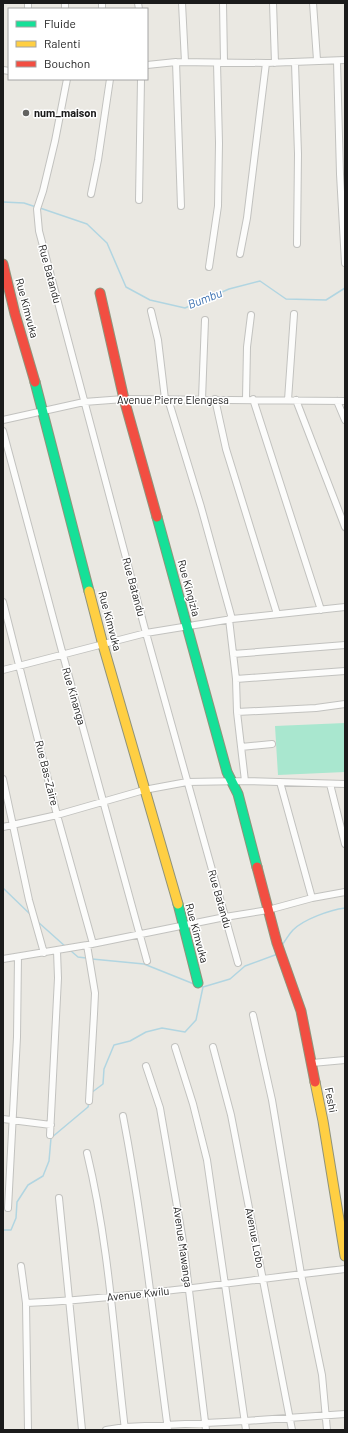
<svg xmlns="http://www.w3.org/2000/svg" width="348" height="1433" viewBox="0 0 348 1433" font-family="Barlow,sans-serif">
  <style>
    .pitch { fill: #a9e7cf }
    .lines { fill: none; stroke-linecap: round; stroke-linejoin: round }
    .stream { stroke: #b1d5e1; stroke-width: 1.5 }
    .street-casing { stroke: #c2c2bf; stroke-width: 8 }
    .fast-casing { stroke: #90937a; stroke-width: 11 }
    .slow-casing { stroke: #90937a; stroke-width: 11 }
    .jam-casing { stroke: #90937a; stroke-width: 11 }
    .street { stroke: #fcfcfb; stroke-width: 6 }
    .fast { stroke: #16e098; stroke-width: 9 }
    .slow { stroke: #ffcf43; stroke-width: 9 }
    .jam { stroke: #f24e42; stroke-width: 9 }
    .poi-dot { fill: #636361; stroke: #fff; stroke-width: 1.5 }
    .labels { text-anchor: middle; stroke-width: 3; stroke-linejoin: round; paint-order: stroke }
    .poi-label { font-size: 11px; font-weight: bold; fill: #1b1b1b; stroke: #fff; text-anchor: start }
    .street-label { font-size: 11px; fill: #1b1b1b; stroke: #fff }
    .water-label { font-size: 12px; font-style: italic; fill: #3f73b2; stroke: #fff }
  </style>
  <rect width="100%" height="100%" fill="#eae8e2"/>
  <path class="pitch" d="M345,723V772L278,775L275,726Z"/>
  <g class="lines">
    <path class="stream" d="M3,202L24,203L36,207
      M40,208L87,224L107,243L126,287L150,300L185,308L229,289L260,281L286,299L326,300L345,288
      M3,888L31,915
      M38,922L66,947
      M282,945C286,940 289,934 293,930C304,919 330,910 345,908
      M71,951L78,957L86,958
      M92,959L144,964L194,984
      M200,986L203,987L230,979L245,966L275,955L277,953
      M91,1093L103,1084L104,1069L114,1045L130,1041L146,1032L162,1028L185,1032L196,1020L203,987
      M3,1230H11L16,1218L17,1202L28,1185L43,1176L49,1161L51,1138L88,1107L89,1103"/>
    <g class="street-casing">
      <path id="street" d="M28,3V9
        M65,3V9
        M102,3V9
        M138,3L139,9
        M182,3L185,62
        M223,3L224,62
        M273,3L275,63
        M313,3L317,60
        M337,61L340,174L345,263
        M176,62L181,206
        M295,63L298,154L297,244
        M147,65L176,62L266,63L345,60
        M3,70L9,71
        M67,79L55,141L43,191L37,209L39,231L146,633L238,963
        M91,194L98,160L110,79
        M139,200L141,79
        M240,254L247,218L266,63
        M209,267L218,206L219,143L217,63
        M151,311L158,340L165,399
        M168,399L201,507L232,619
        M202,399L205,320
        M215,399L226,449L277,614
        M246,399L247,347L251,315
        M253,399L321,610
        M288,400L294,314
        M296,400L345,527
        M337,401L345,420
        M3,420L84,402L124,399L345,401
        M3,431L63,655L147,961
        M3,602L57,815L93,944
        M229,619L236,679L237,712L245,781
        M233,654L345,645
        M3,670L146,633L232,619L345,607
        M236,679L345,671
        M237,712L316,708L345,704
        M241,747L272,744
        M3,779L29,900L44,953
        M280,782L312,898
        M330,784L345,844
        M3,827L57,815L144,790L187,782L245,781L345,784
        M87,945L95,993L94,1014L89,1101
        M3,959L87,945L225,917L268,910L312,898L345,892
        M253,1015L272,1100L301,1274L322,1375L327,1430
        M175,1047L193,1104L207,1160L246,1430
        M213,1047L231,1115L292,1430
        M312,1063L345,1060
        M146,1066L160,1108L183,1241L206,1430
        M123,1116C143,1220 154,1325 168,1430
        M3,1119L51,1125
        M50,1135L58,978L57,951
        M87,1153C109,1244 114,1337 125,1430
        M59,1198L82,1430
        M8,1208L17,1037L18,957
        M21,1266L26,1303L28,1430
        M26,1303C133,1298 239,1281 345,1269
        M106,1430L125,1427L245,1421L345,1414"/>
    </g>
    <g class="fast-casing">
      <path id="fast" d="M35,382L89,591
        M157,517L227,772L238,794L257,867
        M178,904L198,983"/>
    </g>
    <g class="slow-casing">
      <path id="slow" d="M89,591L103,645L178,904
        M315,1082L323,1121L345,1256"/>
    </g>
    <g class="jam-casing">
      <path id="jam" d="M3,264L15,314L35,382
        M100,293L124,399L157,517
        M257,867L277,943L301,1011L315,1082"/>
    </g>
    <use href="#street" class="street"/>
    <use href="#fast" class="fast"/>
    <use href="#slow" class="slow"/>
    <use href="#jam" class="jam"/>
  </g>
  <circle class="poi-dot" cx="26" cy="113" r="4"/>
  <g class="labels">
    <g class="poi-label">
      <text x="34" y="117">num_maison</text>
    </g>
    <g class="street-label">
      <text transform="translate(50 274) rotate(75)" y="4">Rue Batandu</text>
      <text transform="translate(27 308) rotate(75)" y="4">Rue Kimvuka</text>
      <text x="173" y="404">Avenue Pierre Elengesa</text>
      <text transform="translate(134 587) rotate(75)" y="4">Rue Batandu</text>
      <text transform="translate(189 588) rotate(75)" y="4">Rue Kingizia</text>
      <text transform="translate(110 621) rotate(75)" y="4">Rue Kimvuka</text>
      <text transform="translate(74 696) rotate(74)" y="4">Rue Kinanga</text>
      <text transform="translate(47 773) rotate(76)" y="4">Rue Bas-Zaire</text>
      <text transform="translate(220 899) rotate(74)" y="4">Rue Batandu</text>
      <text transform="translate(197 933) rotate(75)" y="4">Rue Kimvuka</text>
      <text transform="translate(331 1100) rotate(79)" y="4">Feshi</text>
      <text transform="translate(255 1238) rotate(79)" y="4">Avenue Lobo</text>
      <text transform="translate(183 1247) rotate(82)" y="4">Avenue Mawanga</text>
      <text transform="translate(138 1294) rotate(-6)" y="4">Avenue Kwilu</text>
    </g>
    <g class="water-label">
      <text transform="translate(205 299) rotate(-21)" y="4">Bumbu</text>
    </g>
  </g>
  <rect width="348" height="1433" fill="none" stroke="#1b1b1b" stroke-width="8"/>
  <rect x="8" y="8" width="140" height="72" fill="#ffffff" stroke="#a4a4a4"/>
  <rect x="16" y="21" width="20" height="6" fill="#16e098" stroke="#a4a4a4"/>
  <text x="44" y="28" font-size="12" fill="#1b1b1b">Fluide</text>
  <rect x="16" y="41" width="20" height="6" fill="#ffcf43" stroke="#a4a4a4"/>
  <text x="44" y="48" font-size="12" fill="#1b1b1b">Ralenti</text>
  <rect x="16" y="61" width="20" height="6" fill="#f24e42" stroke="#a4a4a4"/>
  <text x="44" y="68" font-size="12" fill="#1b1b1b">Bouchon</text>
</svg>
